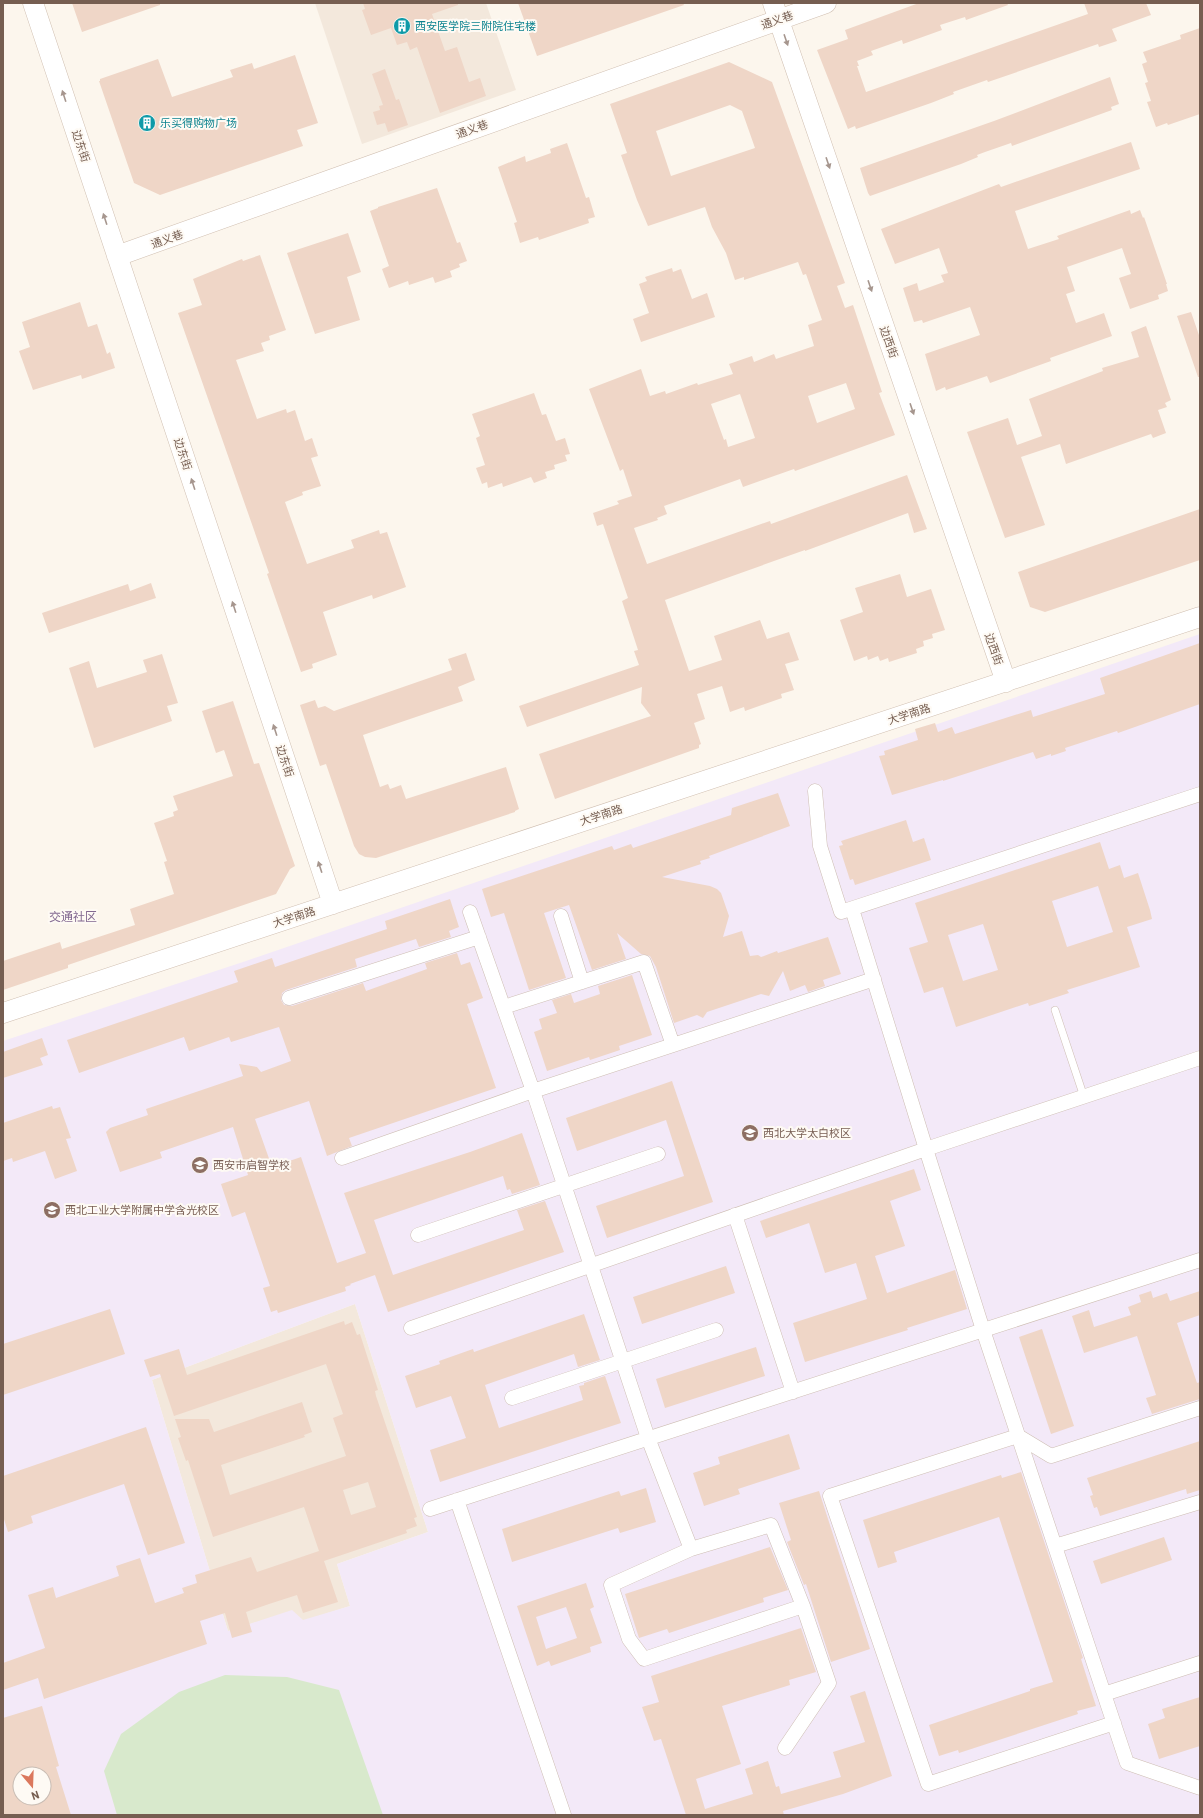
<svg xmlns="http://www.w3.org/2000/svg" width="1203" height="1818" viewBox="0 0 1203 1818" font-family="Barlow,'Noto Sans SC',sans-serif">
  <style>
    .residential { fill: #f3e8dc }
    .education { fill: #f3e9f8; fill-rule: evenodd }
    .green { fill: #d8e9cc }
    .building { fill: #efd6c7; fill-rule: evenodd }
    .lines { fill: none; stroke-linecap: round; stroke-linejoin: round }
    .lane-casing { stroke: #cebeb3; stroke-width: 8 }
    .street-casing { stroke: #cebeb3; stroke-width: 15 }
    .secondary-casing { stroke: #d0bfb1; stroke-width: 21 }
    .lane { stroke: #fff; stroke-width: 7 }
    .street { stroke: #fff; stroke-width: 14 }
    .secondary { stroke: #fff; stroke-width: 20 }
    .oneway { fill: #a6968e }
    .labels { text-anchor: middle; stroke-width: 4; stroke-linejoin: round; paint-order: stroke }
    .street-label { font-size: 11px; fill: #765e51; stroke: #fefaf4 }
    .culture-label { font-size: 11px; fill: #0d838f; stroke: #fefaf4; text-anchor: start }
    .education-label { font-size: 11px; fill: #785e54; stroke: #fefaf4; text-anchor: start }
    .neighbourhood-label { font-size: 12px; fill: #836991; stroke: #fefaf4 }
  </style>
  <rect width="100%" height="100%" fill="#fcf6ed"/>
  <path class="residential" d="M315,3H486L516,90L362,144Z
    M355,1304L428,1532L337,1564L350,1606L303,1621L292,1611L228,1631L152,1380Z"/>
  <path class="education" d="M1200,634V1815H3V1041L246,961ZM355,1304L428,1532L337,1564L350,1606L303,1620L292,1610L228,1631L152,1380ZM20,1774H44V1798H20Z"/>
  <path class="green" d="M225,1675L287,1677L339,1690L383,1815H117L104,1771L121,1734L179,1692Z"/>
  <path class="building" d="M72,3H160V5L82,32Z
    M363,3H458V5L432,14L445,51L457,47L469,82L480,78L486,96L440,113L417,47L410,50L407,42L397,45L391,28L371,35L362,10L365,9Z
    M518,3H683L684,5L537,56Z
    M919,3H1007L1008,5L966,20L965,17L940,25L942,30L903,44L902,40L871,51L873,55L857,61L859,66H857L866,92L1088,14L1084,3H1146L1151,15L1112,29L1117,41L1099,47L1098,44L988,82L987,80L953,92L954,94L931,103L856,129L855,126L848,129L817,50L848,39L845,30Z
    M1200,28V114L1168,125L1167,123L1156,127L1147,102L1151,101L1145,83L1148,82L1142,64L1147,62L1143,52L1181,39L1180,35Z
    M295,55L318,123L297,130L303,146L160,195L134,183L99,81H100V79L158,59L172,97L233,77L230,70L252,63L254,69Z
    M729,62L772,82L845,283L837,286L845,308L853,305L882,392L879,393L895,435L795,471L794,469L743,487L740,479L664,506L667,514L657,518L658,520L634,528L647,564L770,521L771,524L907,475L927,529L914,533L908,513L805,551V550L665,600L689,671L722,660L714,636L760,620L767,639L789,632L799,660L785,664L794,690L781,694L782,698L745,711L744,707L730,712L722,686L697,694L705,719L694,723L701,744L699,745V748L555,799L539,754L651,716L641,703L642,687L527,727L519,706L639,665L634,651L638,650L622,601L628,598L603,524L597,526L593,513L619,504L617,501L632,496L623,469L620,471L589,389L641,369L650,396L665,391L666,394L697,383L698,385L733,374L729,364L752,356L754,362L774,354L776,359L814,346L808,325L822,320L806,274L803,275L798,262L744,280V277L735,280L726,253L712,227L705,207L648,226L637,200L621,155L627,153L610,104ZM730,105L742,111L755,148L671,176L656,131ZM846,383L855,409L817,423L808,396ZM740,394L755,438L728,447L726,439L724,440L711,404Z
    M385,69L396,100L399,99L408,125L388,132L385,123L377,125L373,112L380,110L379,106L383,105L372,74Z
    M1110,77L1119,104L1111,107L1112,110L1012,146L1011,143L985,152L977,155L978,157L961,164L870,196L868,193L860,168L994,121Z
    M1131,142L1140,169L1015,211L1028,249L1059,239L1057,236L1130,210L1131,214L1140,210L1143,218L1144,217L1167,284H1166L1168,291L1158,295L1159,299L1130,309L1119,278L1131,274L1122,248L1067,267L1075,291L1066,294L1076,323L1104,313L1112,336L1050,358L1051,361L990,383L987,376L946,390L945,387L936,391L925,354L980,335L970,307L923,323L922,320L914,322L903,288L917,283L919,291L944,282L941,275L948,273L939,248L895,264L881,229L999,184L1001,187Z
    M567,143L586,198L589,197L595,217L588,219L589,223L539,240L538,237L520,243L514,223L517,222L498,167L525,156L526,162L551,153L550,149Z
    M437,188L457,243L460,242L467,261L459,264L460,267L450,271L452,277L435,283L433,277L409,285L408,281L389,288L382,269L389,266L370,211L378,208V207Z
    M348,233L361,272L347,277L360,320L315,334L287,253Z
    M260,255L286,330L269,336L270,340L261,343L264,351L236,360L257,419L286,409L287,413L295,410L305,441L312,438L318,456L311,458L321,486L302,492L303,495L285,502L307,564L354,548L351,540L379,530L380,534L387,532L406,587L373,599L372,595L323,612L337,655L312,664L313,668L301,672L267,574L269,573L178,313L202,305L193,279L242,259L243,261Z
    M672,268L673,272L681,269L692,299L707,293L715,317L641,342L633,319L649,313L639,284L647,281L645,277Z
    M80,302L88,327L97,324L107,354L110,352L115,368L82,379L81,375L33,390L19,351L30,347L22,322Z
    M1191,312L1200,338V377H1198L1177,316Z
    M1146,326L1171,400L1165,403L1167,407L1158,410L1166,433L1153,438L1151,434L1066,464L1060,444L1021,457L1045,525L1005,538L967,432L1008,418L1017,445L1042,436L1029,399L1103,371L1102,368L1139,357L1131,332Z
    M534,393L542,415L546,414L556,441L565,438L570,454L565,455L567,461L554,465L555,469L545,472L547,478L534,483L531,477L503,487L502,483L488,488L487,482L482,484L476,468L485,465L476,438L480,436L472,414Z
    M1200,509V560L1045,612L1030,607L1018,572Z
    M900,574L907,597L931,589L945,630L932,634L933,638L923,641L924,646L916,649L917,653L889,662L888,658L880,661L878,656L868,660L867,656L854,661L840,620L863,612L855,588Z
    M151,583L156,598L49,633L42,613L128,584L130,591Z
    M1200,643V704L1118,733L1117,731L1065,748L1066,751L1051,756V754L1036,759L1033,752L943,781V780L892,795L879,756L885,755L884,751L918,740L915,729L935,723L938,732L952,727L955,734L1031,710L1033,717L1105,694L1100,678Z
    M466,653L475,680L458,687L463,701L363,735L380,787L388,784L390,789L401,785L406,799L506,767L519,809L515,811V812L376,858L365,857L359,854L354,846L326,764L320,766L300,705L315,700L318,708L325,706L334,711L452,670L448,659Z
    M162,654L178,703L167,706L172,721L94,748L69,668L89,661L97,688L147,672L143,660Z
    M233,701L254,764L259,763L295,866L290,869L276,894L68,965V968L3,990V961L60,942L62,949L135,925L130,909L174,894L164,862L167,861L154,823L174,816L173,812L178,810L173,796L233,776L224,750L216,753L202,711Z
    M778,793L790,826L709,856L710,858L700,861L701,864L662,877L710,886L717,889L721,893L729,916L723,937L742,931L750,956L758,955L761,957L777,951L778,953L828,937L841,974L823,980L825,986L808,992L805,985L790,991L783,971L769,996L761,994L707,1012L703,1018L697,1015L674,1023L656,967L650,956L641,954L617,933L626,959L592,970L569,905L544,913L566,978L529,990L504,913L491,917L482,889L612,846L614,850L631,844L633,848L731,815L732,808Z
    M906,820L913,842L924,838L931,860L855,885L853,879L850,880L839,846L843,845L841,841Z
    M1100,842L1109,869L1120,865L1124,878L1138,873L1150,910L1152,919L1127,927L1140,967L1067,990L1069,993L1029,1006L1028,1003L956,1027L943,987L924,993L909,948L928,942L915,903ZM1098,886L1113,932L1067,947L1052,901ZM983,924L998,970L963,981L948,935Z
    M450,899L459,927L449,931L451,937L419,947L416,939L355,959L357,967L286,990L282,993L281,1000L284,1005L292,1006L363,983L366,991L427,969L425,963L457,953L461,965L470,962L483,998L467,1004L496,1088L349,1138L352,1146L327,1156L309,1101L255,1119L272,1167L301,1157L337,1263L366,1253L344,1193L470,1152L522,1133L540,1185L512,1194L510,1189L507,1190L503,1176L374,1220L393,1275L524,1230L517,1210L545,1201L564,1252L388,1312L375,1275L350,1284L351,1285L345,1287L346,1291L278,1313L277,1310L271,1312L263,1288L270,1286L245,1212L232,1217L221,1184L248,1175L233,1127L160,1152L162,1158L120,1172L106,1132L110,1128L148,1115L146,1109L243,1076L239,1064L257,1067L261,1072L291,1061L279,1027L231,1042L229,1037L189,1051L184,1037L79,1073L67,1040L238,982L234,971L272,958L275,967L387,929L385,921Z
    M632,975L652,1035L619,1046L620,1050L590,1060L589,1057L547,1071L534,1032L542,1029L539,1019L557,1013L552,1000L571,994L574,1003L600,994L598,986Z
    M42,1038L48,1055L40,1058L43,1065L3,1078V1052Z
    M672,1081L713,1202L607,1238L596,1206L684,1176L666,1120L577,1151L566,1118Z
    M52,1106L53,1109L60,1107L71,1138L66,1139L77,1171L55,1179L45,1151L13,1162L12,1158L3,1161V1123Z
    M914,1169L921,1190L890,1201L905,1246L875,1256L887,1293L955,1270L967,1309L907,1328L908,1330L805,1362L793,1323L867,1299L856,1263L825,1273L809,1223L766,1238L760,1221Z
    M726,1266L735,1293L642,1324L633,1297Z
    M1151,1291L1153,1298L1167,1293L1170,1301L1200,1291V1315L1177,1323L1197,1383L1200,1382V1399L1152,1414L1146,1398L1156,1395L1137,1336L1084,1353L1072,1316L1089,1310L1094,1327L1131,1315L1128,1307L1141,1302L1139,1295Z
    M110,1309L125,1354L3,1395V1344Z
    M584,1314L600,1360L578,1367L574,1354L485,1385L499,1428L583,1400L579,1386L584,1385V1383L605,1376L621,1423L440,1482L430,1450L466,1438L451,1396L416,1408L405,1376L440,1364L439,1361L473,1349L474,1352Z
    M344,1321L345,1325L352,1322L357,1335L360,1334L378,1390L375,1391L376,1396L417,1517L414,1518L417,1526L406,1530L407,1533L324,1561L338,1602L303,1613L297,1595L269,1604L246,1612L252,1632L232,1638L225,1613L200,1621L207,1644L44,1699L38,1678L3,1690V1663L45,1648L28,1595L53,1587L56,1598L119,1576L116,1566L140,1558L155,1603L184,1593L182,1588L197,1583L195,1575L251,1557L257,1572L319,1551L304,1507L213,1537L188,1460L186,1461L178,1438L181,1437L175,1419H209L214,1432L302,1402L312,1432L304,1435L305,1437L221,1465L230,1495L346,1456L333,1418L343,1414L326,1364L174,1416L160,1374L150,1377L144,1360L179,1349L187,1375ZM368,1482L376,1507L351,1515L343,1490Z
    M1042,1329L1074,1426L1051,1434L1019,1337Z
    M756,1347L765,1376L665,1408L656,1379Z
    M146,1427L185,1543L148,1555L124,1484L31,1516L33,1523L8,1532L3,1516V1476Z
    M789,1434L800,1469L738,1489L740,1494L704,1506L693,1473L720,1464L718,1457Z
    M1200,1441V1490L1187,1494L1186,1489L1100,1516L1097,1507L1094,1508L1090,1496L1093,1495L1087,1478Z
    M1021,1472L1083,1658L1081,1659L1096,1706L1077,1711L1078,1714L959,1753L958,1750L939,1756L929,1725L1030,1691V1689L1053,1682L999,1517L894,1552L897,1562L878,1568L863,1520L1001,1475L1002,1478Z
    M646,1488L656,1522L620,1533L618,1528L512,1562L502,1529L619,1491L621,1496Z
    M819,1491L870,1649L831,1662L806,1584L804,1585L787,1542L791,1540L779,1503Z
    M1164,1537L1172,1560L1101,1584L1093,1561Z
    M770,1547L788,1590L763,1598L764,1602L669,1633L667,1629L639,1638L625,1594Z
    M586,1583L594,1607L590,1609L602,1643L590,1647L591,1652L551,1666L549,1661L537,1666L517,1606ZM566,1607L577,1638L546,1649L536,1617Z
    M801,1628L816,1672L789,1680L790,1685L722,1706L741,1764L696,1779L705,1809L753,1794L745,1769L768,1761L776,1787L779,1786L781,1794L841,1777L833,1752L865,1742L850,1696L865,1691L892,1776L843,1794L783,1811L784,1815H686L661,1739L654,1741L642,1707L659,1702L651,1676Z
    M1200,1697V1746L1159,1759L1148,1724L1165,1718L1162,1709Z
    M42,1706L59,1766L56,1767L71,1815H3V1718ZM20,1774H44V1798H20Z"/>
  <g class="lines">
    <g class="lane-casing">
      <path id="lane" d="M1055,1010L1084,1097"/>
    </g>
    <g class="street-casing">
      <path id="street" d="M815,791L820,846L841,912L1200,794
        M561,916L582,982
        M289,998L479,937
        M504,1007L644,962L673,1045
        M1200,1058L926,1149L983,1330L1127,1763L1200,1788
        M342,1158L533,1091L470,912
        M735,1215L793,1392
        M418,1235L658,1154
        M411,1328L926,1149L852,909
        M512,1398L716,1330
        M457,1500L564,1815
        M430,1509L1200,1260
        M1055,1546L1200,1502
        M691,1549L611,1585L629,1639L644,1659L803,1606
        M1104,1694L1200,1663
        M1114,1723L928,1784L830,1496L1018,1436L1051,1456L1200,1408
        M785,1748L829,1683L803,1606L771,1525L691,1549L648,1438L533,1091L874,979"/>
    </g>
    <g class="secondary-casing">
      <path id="secondary" d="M33,3L333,904
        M773,3L1006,682
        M117,256L826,3
        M3,1013L1200,617"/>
    </g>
    <use href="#lane" class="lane"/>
    <use href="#street" class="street"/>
    <use href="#secondary" class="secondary"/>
  </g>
  <defs><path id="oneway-solid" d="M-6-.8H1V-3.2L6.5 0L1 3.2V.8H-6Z"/></defs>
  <g class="oneway">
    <use href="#oneway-solid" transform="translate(786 40) rotate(71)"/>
    <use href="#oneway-solid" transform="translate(64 96) rotate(-108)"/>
    <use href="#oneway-solid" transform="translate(828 163) rotate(71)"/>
    <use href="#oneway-solid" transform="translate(105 219) rotate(-108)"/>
    <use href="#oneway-solid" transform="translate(870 286) rotate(71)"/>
    <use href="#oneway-solid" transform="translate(912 409) rotate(71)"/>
    <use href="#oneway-solid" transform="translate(193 484) rotate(-108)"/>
    <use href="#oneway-solid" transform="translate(234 607) rotate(-108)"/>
    <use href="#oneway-solid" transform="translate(275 730) rotate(-108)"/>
    <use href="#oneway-solid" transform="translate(320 867) rotate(-108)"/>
  </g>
  <defs>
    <g id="building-disc" transform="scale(0.9)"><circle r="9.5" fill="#0f9aa8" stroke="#fefaf4"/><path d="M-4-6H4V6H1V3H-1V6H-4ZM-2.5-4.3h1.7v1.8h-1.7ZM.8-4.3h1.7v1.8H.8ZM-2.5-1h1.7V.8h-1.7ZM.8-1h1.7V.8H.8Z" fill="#fff"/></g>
    <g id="university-disc" transform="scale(0.9)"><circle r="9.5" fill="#8d6e63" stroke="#fefaf4"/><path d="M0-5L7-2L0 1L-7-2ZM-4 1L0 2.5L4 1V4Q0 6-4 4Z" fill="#fff"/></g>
    <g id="school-disc" transform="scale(0.9)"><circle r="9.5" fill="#8d6e63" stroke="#fefaf4"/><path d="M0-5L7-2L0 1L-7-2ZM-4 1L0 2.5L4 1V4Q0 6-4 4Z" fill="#fff"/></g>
  </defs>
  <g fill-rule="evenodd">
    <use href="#building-disc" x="402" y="26"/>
    <use href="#building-disc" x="147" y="123"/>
    <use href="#university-disc" x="750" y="1133"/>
    <use href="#school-disc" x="200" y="1165"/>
    <use href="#school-disc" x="52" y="1210"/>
  </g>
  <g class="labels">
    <g class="street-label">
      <text transform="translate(777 20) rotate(-19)" y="4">通义巷</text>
      <text transform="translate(472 129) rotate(-20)" y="4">通义巷</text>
      <text transform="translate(81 146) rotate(72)" y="4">边东街</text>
      <text transform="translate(167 239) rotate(-20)" y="4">通义巷</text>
      <text transform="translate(889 342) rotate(71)" y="4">边西街</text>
      <text transform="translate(183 454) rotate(72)" y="4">边东街</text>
      <text transform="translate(994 649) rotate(71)" y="4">边西街</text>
      <text transform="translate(909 714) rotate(-18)" y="4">大学南路</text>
      <text transform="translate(285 761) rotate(72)" y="4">边东街</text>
      <text transform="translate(601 815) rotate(-18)" y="4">大学南路</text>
      <text transform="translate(294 917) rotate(-18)" y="4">大学南路</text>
    </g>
    <g class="culture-label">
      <text x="415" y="30">西安医学院三附院住宅楼</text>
      <text x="160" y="127">乐买得购物广场</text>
    </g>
    <g class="education-label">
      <text x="763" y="1137">西北大学太白校区</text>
      <text x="213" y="1169">西安市启智学校</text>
      <text x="65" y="1214">西北工业大学附属中学含光校区</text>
    </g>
    <g class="neighbourhood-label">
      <text x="73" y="921">交通社区</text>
    </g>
  </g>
  <rect width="1203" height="1818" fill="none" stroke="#765e51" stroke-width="8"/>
  <g transform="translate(32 1786) rotate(161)"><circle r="19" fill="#fefaf4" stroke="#c8bcb3"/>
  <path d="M0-3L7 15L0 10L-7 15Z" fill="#db785d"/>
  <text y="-6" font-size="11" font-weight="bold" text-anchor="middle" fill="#765e51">N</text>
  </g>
</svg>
